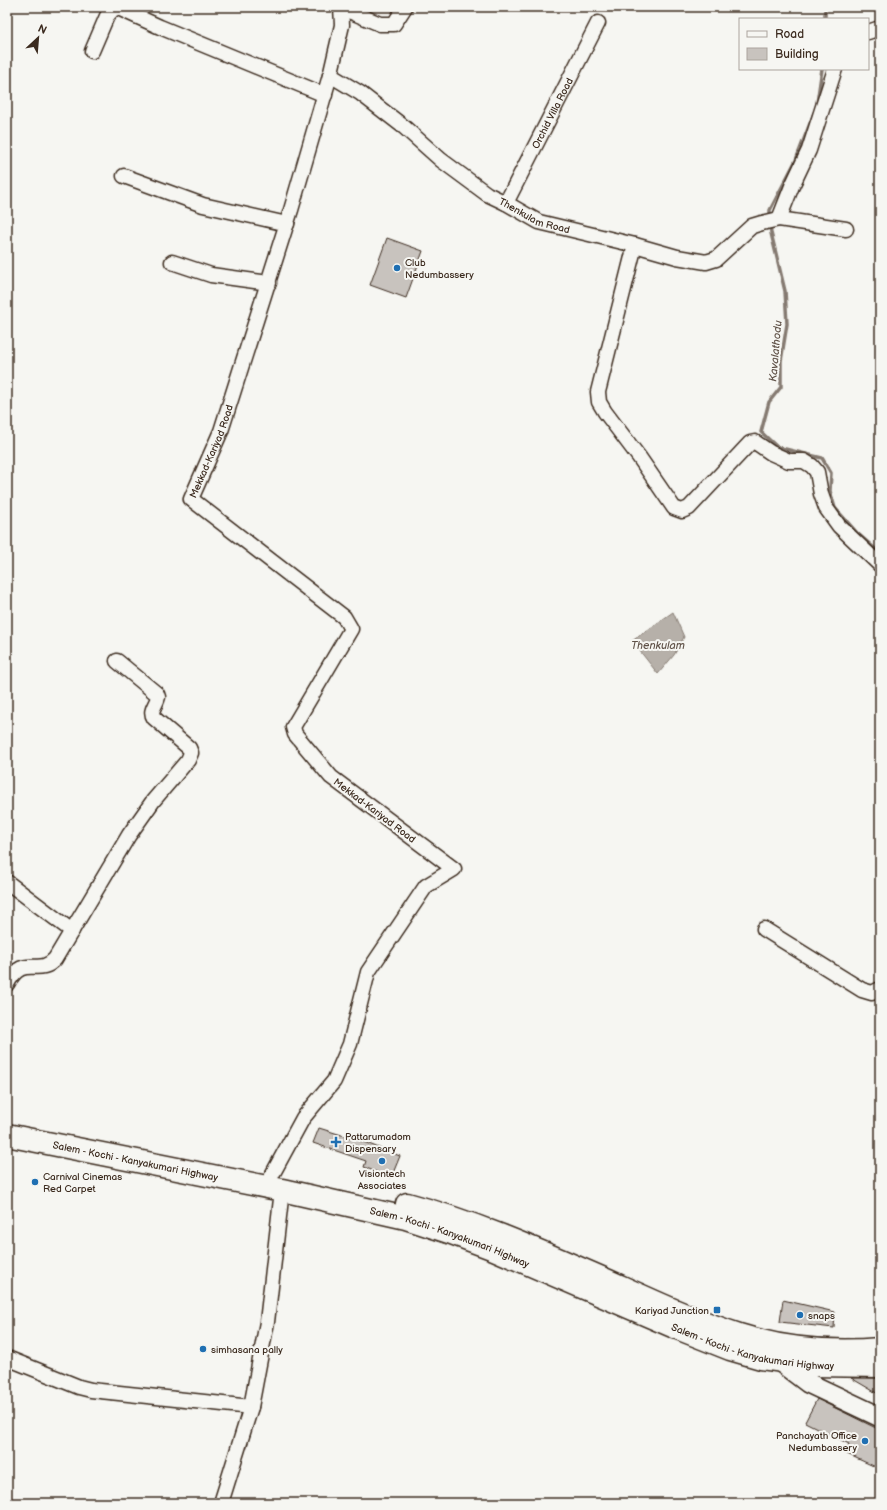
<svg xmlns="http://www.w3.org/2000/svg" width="887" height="1510" viewBox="0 0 887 1510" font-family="'Balsamiq Sans',sans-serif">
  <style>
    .water { fill: #b6b0a9; stroke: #857a71 }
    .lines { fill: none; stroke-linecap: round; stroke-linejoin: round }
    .stream { stroke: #857a71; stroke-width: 3.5 }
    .building { fill: #c8c3be; stroke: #3b2a1e }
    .street-casing { stroke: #3b2a1e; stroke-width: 17 }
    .secondary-casing { stroke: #3b2a1e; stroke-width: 22 }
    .highway-casing { stroke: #3b2a1e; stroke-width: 25 }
    .street { stroke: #f6f6f2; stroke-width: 14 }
    .secondary { stroke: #f6f6f2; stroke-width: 19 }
    .highway { stroke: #f6f6f2; stroke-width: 22 }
    .poi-dot { fill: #1f6fb2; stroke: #f6f6f2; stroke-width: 1.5 }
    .labels { text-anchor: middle; stroke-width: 4; stroke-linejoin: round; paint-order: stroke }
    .street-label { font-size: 10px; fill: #3b2a1e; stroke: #f6f6f2 }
    .poi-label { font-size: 10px; fill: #3b2a1e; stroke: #f6f6f2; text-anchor: start }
    .water-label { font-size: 11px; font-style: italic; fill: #605248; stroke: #f6f6f2 }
  </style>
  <rect width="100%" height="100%" fill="#f6f6f2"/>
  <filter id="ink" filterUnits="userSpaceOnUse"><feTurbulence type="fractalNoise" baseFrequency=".025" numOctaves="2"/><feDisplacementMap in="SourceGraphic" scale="8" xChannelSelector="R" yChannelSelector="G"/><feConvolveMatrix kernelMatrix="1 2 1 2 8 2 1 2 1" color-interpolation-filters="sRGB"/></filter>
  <g filter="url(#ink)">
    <path class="water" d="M673,612L684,637L674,655L658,674L632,641Z"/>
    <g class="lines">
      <path class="stream" d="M825,19V7
        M817,103L822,69
        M770,217V210L796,160L814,113
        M770,223L771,233L785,291L787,324L781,361V387L769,402L761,432L777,447L822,458L831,473L830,491L835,508L857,533L880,553"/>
    </g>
    <path class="building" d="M387,238L423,251L406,298L370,285Z
      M319,1128L361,1141L400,1156L391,1178L364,1167L366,1161L313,1143Z
      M783,1300L835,1312L834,1328L780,1322Z
      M851,1378H880V1395Z
      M817,1399L880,1430V1469L845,1453L849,1444L805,1422Z"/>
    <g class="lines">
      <g class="street-casing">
        <g id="street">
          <path d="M116,7L160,27L325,95"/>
          <path d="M342,8L380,24H394L405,7"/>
          <path d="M868,32L880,28"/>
          <path d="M92,51L107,16L115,7"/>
          <path id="s1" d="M330,75L360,93L404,127L441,160L487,194L506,203L539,222L635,245L677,257L706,262L716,259L752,226L762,223L779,219L846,229"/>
          <path d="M124,176L203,205L287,224"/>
          <path id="s2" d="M506,203L598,23"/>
          <path d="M779,219L792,186L809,150L835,69"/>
          <path d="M635,245L598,392L599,402L605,412L639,457L674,508L682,511L689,508L750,443L755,442L771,453L789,461H804L812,466L817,472L821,494L826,508L839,526L880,565"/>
          <path d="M172,262L211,275L269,283"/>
          <path d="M7,882L72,931"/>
          <path d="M764,929L862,990L872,993L880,989"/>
          <path d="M7,984C24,952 38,978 55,959L129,835L153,801L188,760L191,753L189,748L154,718C149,710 156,706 158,697L157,694L117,661"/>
          <path id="s3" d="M272,1175L303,1118L334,1081L350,1044L368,972L426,886L454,869L331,777L295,734L293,727L351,629L344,617L191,499L221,431L291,210L331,72L342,25L341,7"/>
          <path d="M7,1358L79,1387L91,1390L251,1407"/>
          <path d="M221,1503L251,1407L267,1322L282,1190"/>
        </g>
      </g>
      <g class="secondary-casing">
        <path id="secondary" d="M779,1361L808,1383L880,1417"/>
      </g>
      <g class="highway-casing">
        <g id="highway">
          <path id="s4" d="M7,1135L282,1190L406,1218L449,1232L494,1249L677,1328L730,1349L761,1358L813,1365L880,1366"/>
          <path d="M407,1204C478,1223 546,1254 613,1283C655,1302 696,1321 739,1335C784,1349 834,1353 880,1349"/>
        </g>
      </g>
      <use href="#street" class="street"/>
      <use href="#secondary" class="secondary"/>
      <use href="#highway" class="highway"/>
    </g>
  </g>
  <g class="poi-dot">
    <circle cx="397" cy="268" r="4"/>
    <path d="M334 1136h4v4h4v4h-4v4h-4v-4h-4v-4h4z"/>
    <circle cx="382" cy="1161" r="4"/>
    <circle cx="35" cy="1182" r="4"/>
    <rect x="713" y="1306" width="8" height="8" rx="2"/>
    <circle cx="800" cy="1315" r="4"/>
    <circle cx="203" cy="1349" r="4"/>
    <circle cx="865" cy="1441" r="4"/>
  </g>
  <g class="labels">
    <g class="street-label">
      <text dy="4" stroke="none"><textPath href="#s2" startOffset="101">Orchid Villa Road</textPath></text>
      <text dy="4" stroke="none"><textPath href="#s1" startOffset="250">Thenkulam Road</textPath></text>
      <text dy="4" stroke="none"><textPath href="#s3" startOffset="954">Mekkad-Kariyad Road</textPath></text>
      <text transform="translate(375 810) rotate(37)" y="4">Mekkad-Kariyad Road</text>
      <text dy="4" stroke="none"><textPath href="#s4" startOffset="131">Salem - Kochi - Kanyakumari Highway</textPath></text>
      <text dy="4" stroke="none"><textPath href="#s4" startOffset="455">Salem - Kochi - Kanyakumari Highway</textPath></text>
      <text dy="4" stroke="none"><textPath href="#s4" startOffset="779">Salem - Kochi - Kanyakumari Highway</textPath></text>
    </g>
    <g class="poi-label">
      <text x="405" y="266">Club<tspan x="405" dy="12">Nedumbassery</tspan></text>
      <text x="345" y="1140">Pattarumadom<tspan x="345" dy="12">Dispensary</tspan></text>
      <text x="382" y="1177" text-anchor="middle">Visiontech<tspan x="382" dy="12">Associates</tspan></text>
      <text x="43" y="1180">Carnival Cinemas<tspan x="43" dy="12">Red Carpet</tspan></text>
      <text x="709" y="1314" text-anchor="end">Kariyad Junction</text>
      <text x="808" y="1319">snaps</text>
      <text x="211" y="1353">simhasana pally</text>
      <text x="857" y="1439" text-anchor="end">Panchayath Office<tspan x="857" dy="12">Nedumbassery</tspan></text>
    </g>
    <g class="water-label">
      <text transform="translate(775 351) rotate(-85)" y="4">Kavalathodu</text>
      <text x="658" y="649">Thenkulam</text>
    </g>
  </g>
  <rect width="887" height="1510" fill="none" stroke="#f6f6f2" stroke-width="24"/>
  <rect x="12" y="12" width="863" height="1486" fill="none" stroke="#3b2a1e" stroke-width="1.5" filter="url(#ink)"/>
  <rect x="739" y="18" width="130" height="52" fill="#f6f6f2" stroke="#aba49d"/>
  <rect x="747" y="31" width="20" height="6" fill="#f6f6f2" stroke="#aba49d"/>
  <text x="775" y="38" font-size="12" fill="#3b2a1e">Road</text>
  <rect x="747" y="48" width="20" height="12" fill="#c8c3be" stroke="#aba49d"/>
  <text x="775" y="58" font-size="12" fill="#3b2a1e">Building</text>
  <g transform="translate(38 38) rotate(26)" stroke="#f6f6f2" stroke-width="3" paint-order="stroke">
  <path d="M0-3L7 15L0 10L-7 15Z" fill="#3b2a1e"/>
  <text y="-6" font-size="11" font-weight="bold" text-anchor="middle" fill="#3b2a1e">N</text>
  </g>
</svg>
